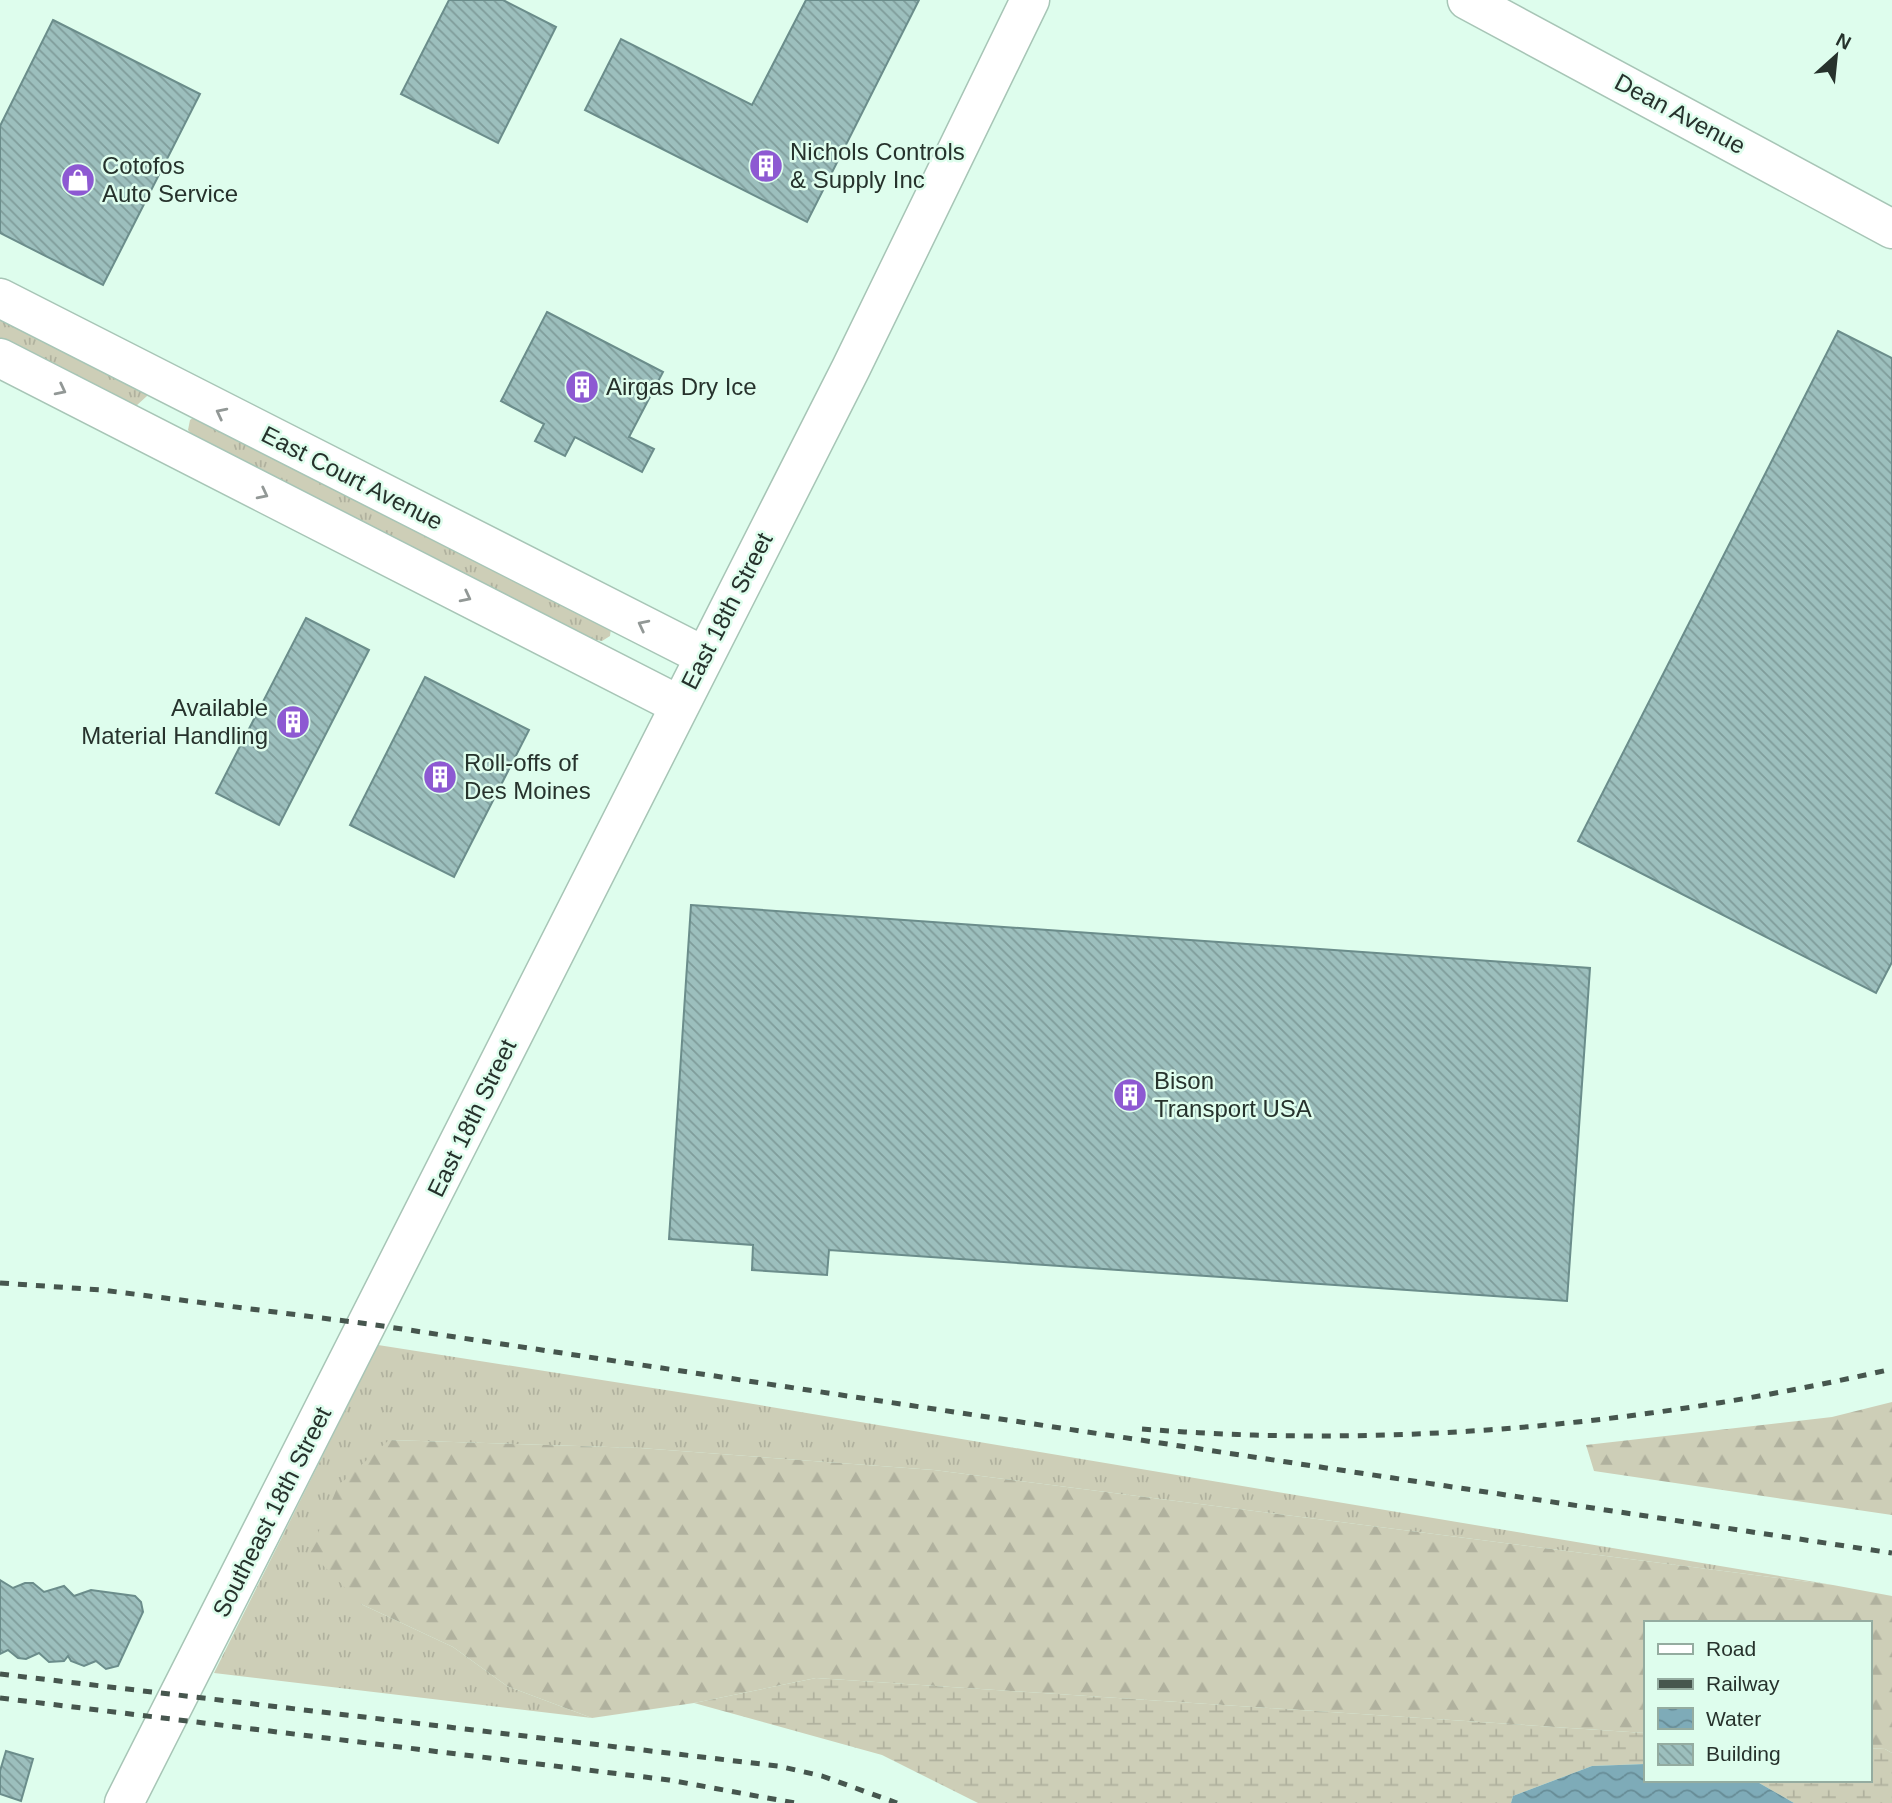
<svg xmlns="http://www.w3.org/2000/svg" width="1892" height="1803" viewBox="0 0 1892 1803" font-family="Arial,sans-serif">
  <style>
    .grass { fill: url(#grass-tufts) }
    .forest { fill: url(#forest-firs) }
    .wetland { fill: url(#wetland-marsh) }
    .water { fill: url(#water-waves) }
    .building { fill: url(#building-back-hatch); stroke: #6b8d8b; stroke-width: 2 }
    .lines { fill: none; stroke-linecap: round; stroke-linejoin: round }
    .minor-casing { stroke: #a7c5b6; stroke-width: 41 }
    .minor { stroke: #fff; stroke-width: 38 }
    .rail { stroke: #46564e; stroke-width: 5; stroke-dasharray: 9 9; stroke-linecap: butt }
    .oneway { stroke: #929896 }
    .labels { text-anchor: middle; stroke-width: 5; stroke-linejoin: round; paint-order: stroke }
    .street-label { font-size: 24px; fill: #26322c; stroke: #defded }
    .poi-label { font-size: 24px; fill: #26322c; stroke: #defded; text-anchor: start }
  </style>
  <defs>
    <pattern id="grass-tufts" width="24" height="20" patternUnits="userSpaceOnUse" patternTransform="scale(1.75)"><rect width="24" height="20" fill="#cdceb7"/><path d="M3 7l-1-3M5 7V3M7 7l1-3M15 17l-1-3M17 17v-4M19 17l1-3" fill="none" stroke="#b0b19e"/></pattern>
    <pattern id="forest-firs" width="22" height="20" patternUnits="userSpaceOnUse" patternTransform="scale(1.75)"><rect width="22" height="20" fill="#cdceb7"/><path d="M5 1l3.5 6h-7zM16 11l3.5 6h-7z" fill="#b0b19e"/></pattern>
    <pattern id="wetland-marsh" width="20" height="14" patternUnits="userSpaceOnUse" patternTransform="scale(1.75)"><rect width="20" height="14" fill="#cdceb7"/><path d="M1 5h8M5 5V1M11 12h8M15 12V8" fill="none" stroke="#b0b19e"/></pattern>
    <pattern id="water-waves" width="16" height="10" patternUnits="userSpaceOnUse" patternTransform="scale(1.75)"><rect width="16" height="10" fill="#7eabb8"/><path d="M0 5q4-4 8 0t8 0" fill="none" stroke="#678c96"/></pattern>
    <pattern id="building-back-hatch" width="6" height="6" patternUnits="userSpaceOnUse" patternTransform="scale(1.75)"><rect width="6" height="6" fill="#9cbfbd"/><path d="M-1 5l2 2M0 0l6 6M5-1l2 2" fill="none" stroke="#7f9c9a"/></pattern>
  </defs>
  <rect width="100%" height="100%" fill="#defded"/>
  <path class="grass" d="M0,311L146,390L147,396L136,406L129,404L0,338Z
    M197,415L611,628L610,636L602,641L592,639L194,437L188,430L190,420Z
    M378,1345L729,1400L1833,1585L934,1470L640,1448L389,1440L361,1604L453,1647L507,1686L592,1718L214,1673Z"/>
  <path class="forest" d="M1892,1402V1515L1594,1471L1586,1445L1832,1417Z
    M389,1440L640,1448L934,1470L1833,1585L1892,1596V1753L1885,1749L1869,1748V1623H1645V1733L816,1678L694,1703L592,1718L507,1686L453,1647L361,1604L310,1552L338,1486Z"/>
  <path class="wetland" d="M816,1678L1645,1733V1764L1592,1766L1513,1796L1511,1803H978L882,1755L694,1703Z
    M1869,1748L1885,1749L1892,1753V1803H1794L1754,1780H1869Z"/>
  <path class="water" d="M1645,1764V1780H1754L1794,1803H1511L1513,1796L1592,1766Z"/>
  <path class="building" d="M449,0H503L556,27L498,143L401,94Z
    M806,0H919L807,222L585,110L621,39L752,105Z
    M53,20L200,94L103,285L0,233V126Z
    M547,312L663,372L629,437L654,449L642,472L575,437L565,456L535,441L544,424L501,401Z
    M1838,331L1892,358V962L1876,993L1578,841Z
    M306,618L369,650L279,825L216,793Z
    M425,677L529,730L454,877L350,825Z
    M691,905L1590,968L1567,1301L829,1250L827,1275L752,1270L753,1245L669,1239Z
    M0,1580L13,1588L25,1583H33L44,1592L64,1586L74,1596L91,1590L135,1596L141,1602L143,1612L118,1666L106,1669L96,1661L84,1666L71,1661L68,1656L64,1661L49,1662L39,1653L26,1659L18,1658L8,1650L0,1654Z
    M6,1751L33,1759L21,1801L0,1794V1771Z"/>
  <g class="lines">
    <g class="minor-casing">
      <path id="minor" d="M1467,0L1892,229
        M0,298L704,656
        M0,358L679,705
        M124,1803L851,368L1030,0"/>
    </g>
    <use href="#minor" class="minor"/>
    <path class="rail" d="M0,1283L102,1290L369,1324L1892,1553
      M1142,1429C1393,1449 1647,1425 1892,1369
      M0,1674L778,1766L822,1776L897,1803
      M0,1698L669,1780L795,1803"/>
  </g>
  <defs><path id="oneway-chevron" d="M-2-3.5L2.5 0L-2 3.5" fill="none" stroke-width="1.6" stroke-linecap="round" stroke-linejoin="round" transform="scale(1.75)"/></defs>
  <g class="oneway">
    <use href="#oneway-chevron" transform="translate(61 390) rotate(27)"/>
    <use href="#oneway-chevron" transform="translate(221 413) rotate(-153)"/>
    <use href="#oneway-chevron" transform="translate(263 494) rotate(27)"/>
    <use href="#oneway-chevron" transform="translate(466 597) rotate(27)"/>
    <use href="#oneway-chevron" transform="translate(643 625) rotate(-153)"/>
  </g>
  <defs>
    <g id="building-disc" transform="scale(1.75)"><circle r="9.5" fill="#8d59d2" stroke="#defded"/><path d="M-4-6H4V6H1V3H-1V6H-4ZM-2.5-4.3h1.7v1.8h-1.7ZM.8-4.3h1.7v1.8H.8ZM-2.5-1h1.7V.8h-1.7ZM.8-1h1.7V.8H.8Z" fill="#fff"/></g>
    <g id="shop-disc" transform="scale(1.75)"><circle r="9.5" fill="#8d59d2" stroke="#defded"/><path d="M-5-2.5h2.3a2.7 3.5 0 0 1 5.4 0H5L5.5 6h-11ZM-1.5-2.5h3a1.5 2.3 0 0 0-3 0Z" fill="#fff"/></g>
  </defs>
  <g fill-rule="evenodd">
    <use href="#building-disc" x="766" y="166"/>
    <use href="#shop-disc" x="78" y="180"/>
    <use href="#building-disc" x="582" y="387"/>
    <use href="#building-disc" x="293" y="722"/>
    <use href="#building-disc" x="440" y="777"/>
    <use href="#building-disc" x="1130" y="1095"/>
  </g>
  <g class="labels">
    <g class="street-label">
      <text transform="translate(1680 114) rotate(28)" y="8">Dean Avenue</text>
      <text transform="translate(352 478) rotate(27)" y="8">East Court Avenue</text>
      <text transform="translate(727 611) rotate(-63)" y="8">East 18th Street</text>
      <text transform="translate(472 1118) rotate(-64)" y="8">East 18th Street</text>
      <text transform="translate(272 1512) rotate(-63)" y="8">Southeast 18th Street</text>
    </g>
    <g class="poi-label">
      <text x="790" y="160">Nichols Controls<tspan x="790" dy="28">&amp; Supply Inc</tspan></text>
      <text x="102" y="174">Cotofos<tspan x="102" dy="28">Auto Service</tspan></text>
      <text x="606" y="395">Airgas Dry Ice</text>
      <text x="268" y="716" text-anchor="end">Available<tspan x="268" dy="28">Material Handling</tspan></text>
      <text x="464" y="771">Roll-offs of<tspan x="464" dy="28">Des Moines</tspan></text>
      <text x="1154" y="1089">Bison<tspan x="1154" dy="28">Transport USA</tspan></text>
    </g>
  </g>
  <rect x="1644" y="1621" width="228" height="161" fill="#defded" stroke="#94aca0" stroke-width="2"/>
  <rect x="1658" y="1644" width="35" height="10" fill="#ffffff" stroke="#94aca0" stroke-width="2"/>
  <text x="1706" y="1656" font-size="21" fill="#26322c">Road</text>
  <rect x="1658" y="1679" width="35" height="10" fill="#46564e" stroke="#94aca0" stroke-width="2"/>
  <text x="1706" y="1691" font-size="21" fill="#26322c">Railway</text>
  <rect x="1658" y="1708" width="35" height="21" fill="url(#water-waves)" stroke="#94aca0" stroke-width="2"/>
  <text x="1706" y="1726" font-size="21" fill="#26322c">Water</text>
  <rect x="1658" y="1744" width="35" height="21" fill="url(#building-back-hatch)" stroke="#94aca0" stroke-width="2"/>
  <text x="1706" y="1761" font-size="21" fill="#26322c">Building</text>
  <g transform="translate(1836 56) rotate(27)" stroke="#defded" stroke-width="5" paint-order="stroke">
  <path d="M0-5L12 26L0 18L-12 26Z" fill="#26322c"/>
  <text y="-10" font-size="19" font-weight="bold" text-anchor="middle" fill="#26322c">N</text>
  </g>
</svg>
